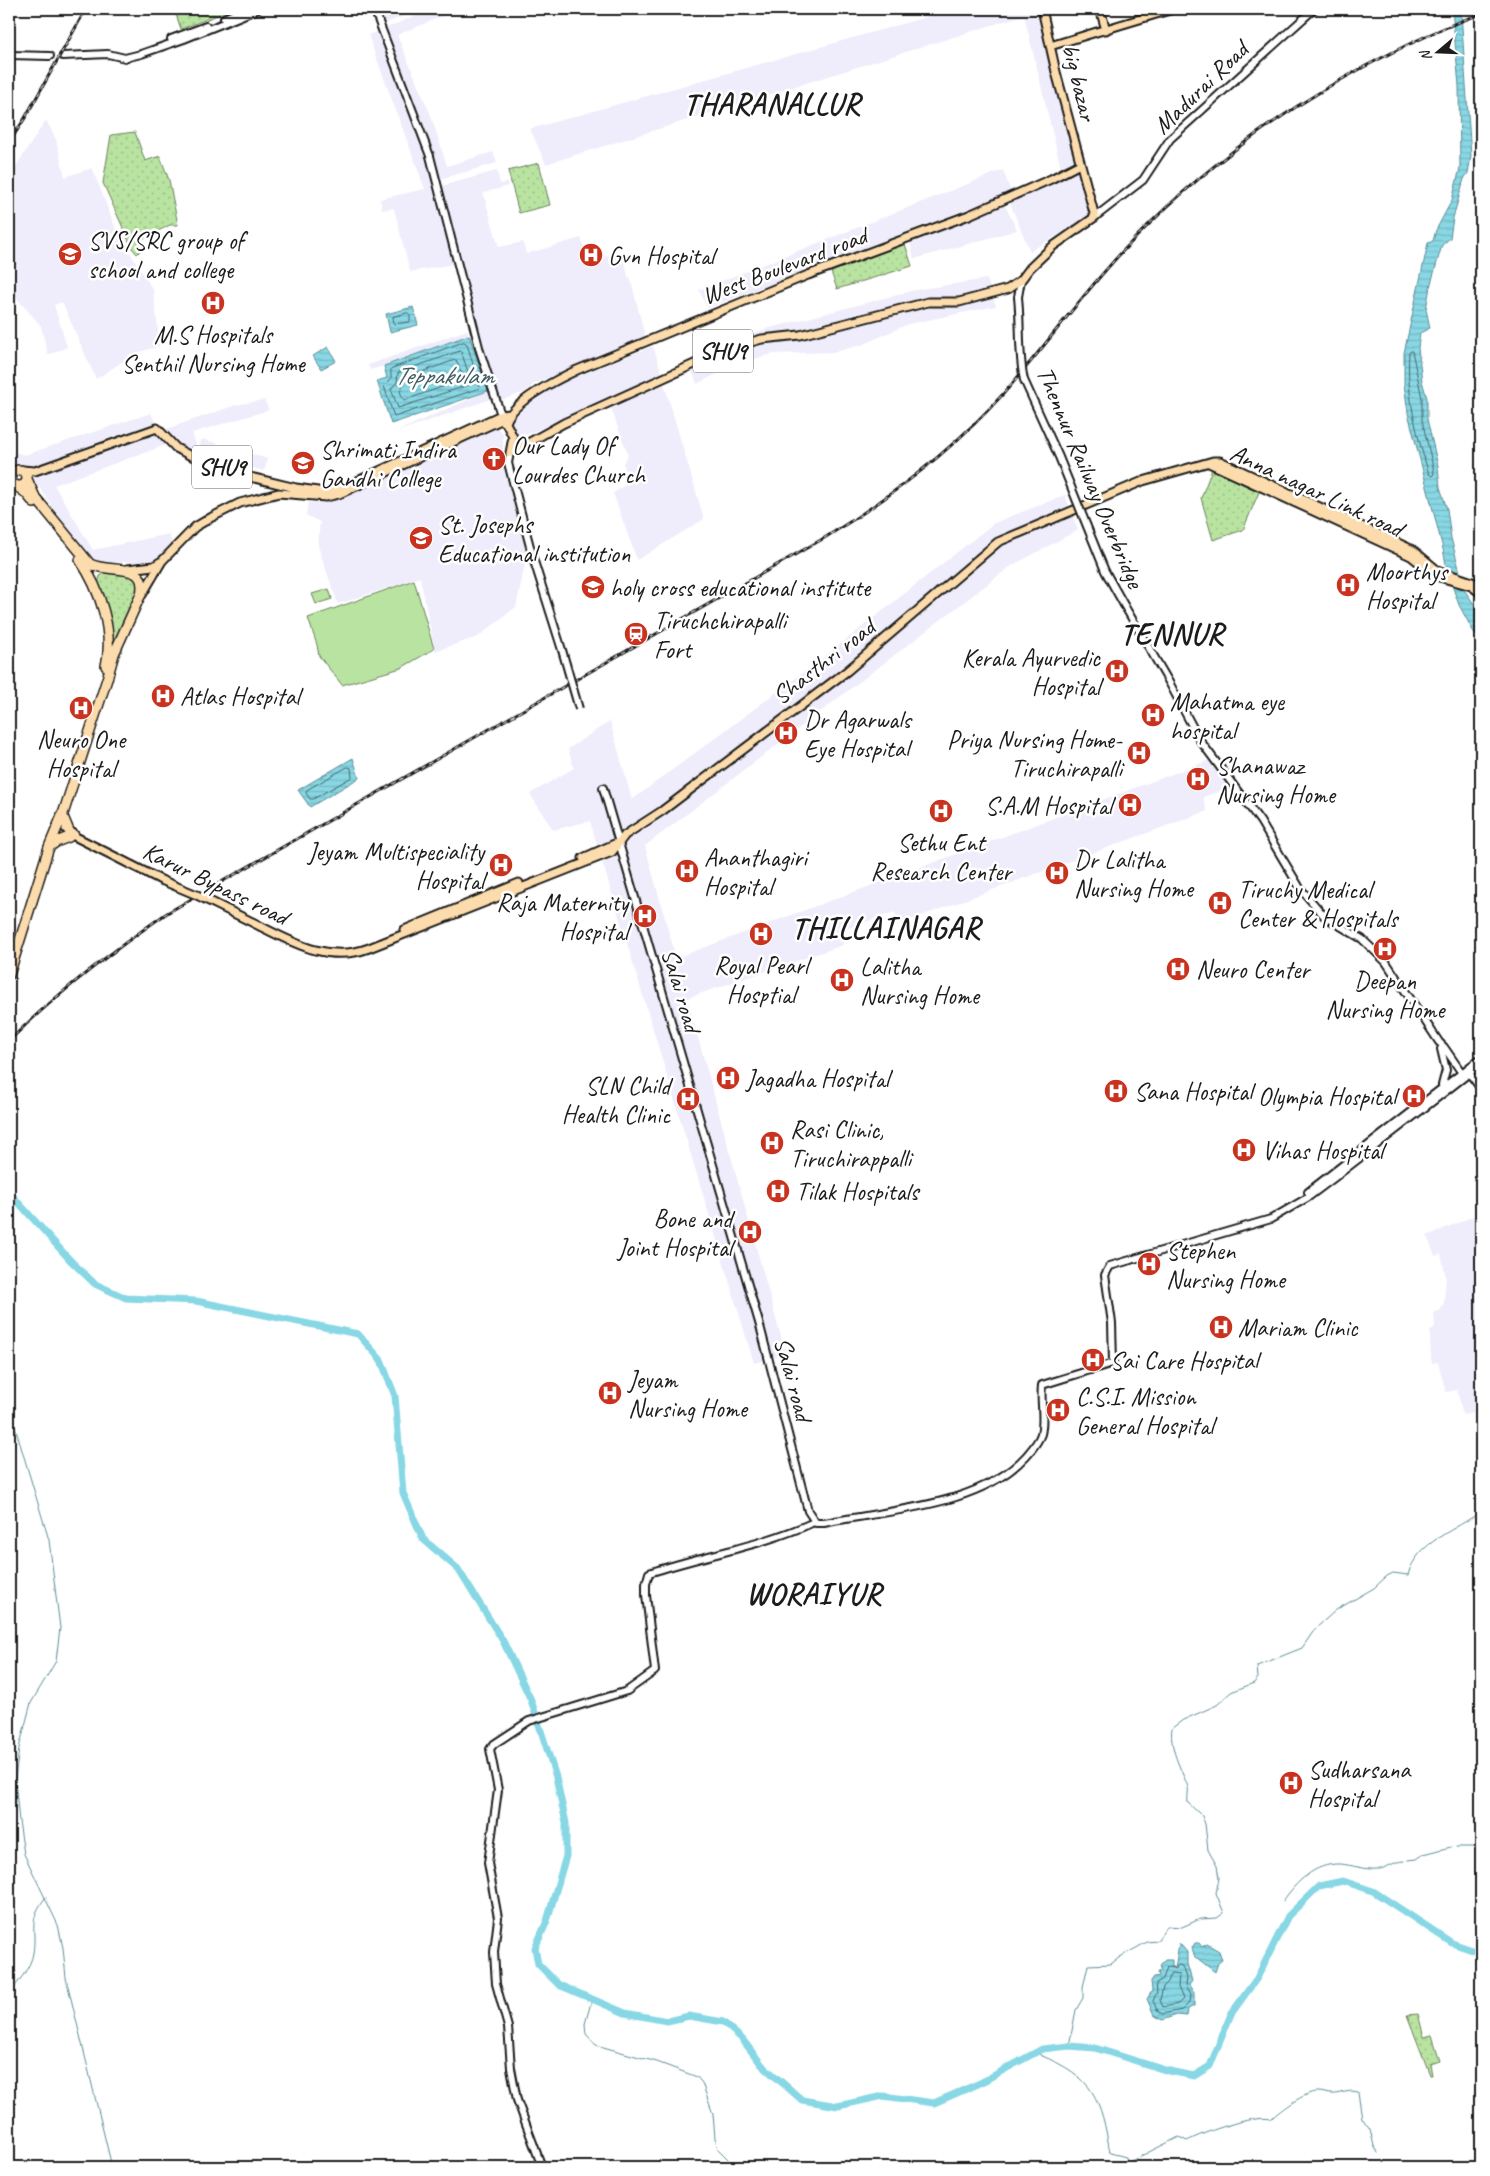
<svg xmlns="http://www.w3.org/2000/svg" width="1490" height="2176" viewBox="0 0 1490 2176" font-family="Caveat,sans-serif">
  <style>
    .built { fill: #efecfb }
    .park { fill: url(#park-dots); stroke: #6a805e }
    .pitch { fill: #b9e3a0; stroke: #6a805e }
    .water { fill: url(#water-rules); stroke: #5d8c94 }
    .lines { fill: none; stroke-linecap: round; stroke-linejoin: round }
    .shore { stroke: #47676c; stroke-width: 1 }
    .stream { stroke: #5d8c94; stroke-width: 1 }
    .river { stroke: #88d7e4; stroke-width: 7 }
    .secondary-casing { stroke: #1c1c1c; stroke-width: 10 }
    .primary-casing { stroke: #1c1c1c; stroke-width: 11 }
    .highway-casing { stroke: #1c1c1c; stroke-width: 12 }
    .secondary { stroke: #fff; stroke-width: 6 }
    .primary { stroke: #fcdcac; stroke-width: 7 }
    .highway { stroke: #fcdcac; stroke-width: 9 }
    .rail-casing { stroke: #1c1c1c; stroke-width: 3 }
    .rail { stroke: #fff; stroke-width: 1; stroke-dasharray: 4; stroke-linecap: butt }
    .secondary-bridge-casing { stroke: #1c1c1c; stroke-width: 10; stroke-linecap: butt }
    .primary-bridge-casing { stroke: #1c1c1c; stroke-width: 11; stroke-linecap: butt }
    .secondary-bridge { stroke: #fff; stroke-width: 6 }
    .primary-bridge { stroke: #fcdcac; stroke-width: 7 }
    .labels { text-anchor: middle; stroke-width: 5; stroke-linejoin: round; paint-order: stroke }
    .shield { fill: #fff; stroke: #606060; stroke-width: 1 }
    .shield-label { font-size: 24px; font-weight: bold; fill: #1c1c1c }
    .street-label { font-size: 25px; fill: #1c1c1c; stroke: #fff }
    .poi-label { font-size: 25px; fill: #1c1c1c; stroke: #fff; text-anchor: start }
    .water-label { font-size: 26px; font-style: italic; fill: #425d62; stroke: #fff }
    .district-label { font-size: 30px; font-weight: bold; letter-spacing: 1px; fill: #1c1c1c; stroke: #fff }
  </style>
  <defs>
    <pattern id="park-dots" width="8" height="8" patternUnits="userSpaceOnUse" patternTransform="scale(1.25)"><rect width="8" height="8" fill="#b9e3a0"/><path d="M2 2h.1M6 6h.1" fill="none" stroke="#9ec289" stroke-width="1.8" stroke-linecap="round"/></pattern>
    <pattern id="water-rules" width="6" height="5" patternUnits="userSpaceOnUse" patternTransform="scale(1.25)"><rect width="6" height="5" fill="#88d7e4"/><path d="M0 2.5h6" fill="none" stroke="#75b8c3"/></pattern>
  </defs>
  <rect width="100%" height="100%" fill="#fff"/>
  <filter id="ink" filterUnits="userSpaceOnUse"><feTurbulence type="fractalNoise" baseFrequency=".02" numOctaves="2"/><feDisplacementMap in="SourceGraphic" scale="10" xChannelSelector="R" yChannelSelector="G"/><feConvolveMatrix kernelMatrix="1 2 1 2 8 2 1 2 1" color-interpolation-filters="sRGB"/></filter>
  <g filter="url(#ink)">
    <path class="built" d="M392,9H420L382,25L379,14Z
      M432,9H459L397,35L430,113L447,166L493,152L497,163L440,179L407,84L384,29Z
      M955,9H1037L1075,160L1061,168L1024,15L546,164L530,129Z
      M379,31L437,190L453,264L410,272L394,208L382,210L380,199L425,189L368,35Z
      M46,120L56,140L65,177L92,168L117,232L153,290L160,346L136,353L96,379L62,302L54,305L67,347L48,355L41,326L9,289V177Z
      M1003,170L1011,192L707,308L699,290Z
      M497,171L500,184L507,182L508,186L483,193L499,247L523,242L526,254L581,238L590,267L603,263L602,257L622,252L628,276L626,278L630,277L645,336L534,384L525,392L493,403L491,399L393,433L488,391L468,335L384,366L370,370L368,365L467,330L469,335L478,332L441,186Z
      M1077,171L1090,217L1030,251L1009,201Z
      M1004,204L1017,230L914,259L910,242Z
      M987,279L996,306L908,324L864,344L835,352L772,354L739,363L697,384L688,360L766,329L915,290Z
      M653,346L662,374L526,435H520L515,431L511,421L543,390Z
      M664,384L704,519L637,560L613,493L632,481L627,474L623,463L628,455L611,408Z
      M264,400L269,410L192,433L198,450L202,439L268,459L264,471L179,447L164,430L236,405Z
      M151,413L166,445L54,485L93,550L169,534L172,544L155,561L92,563L85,558L34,479L19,467L9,464V451L25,455Z
      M497,428L503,433V466L527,554L516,607L478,637L435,651L420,577L338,604L318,546L320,522L306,515L308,503L324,502Z
      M1065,495L1078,530L1011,566L645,846L676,958L1210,760L1229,788L1203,797L1207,811L899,924L895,912L840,931L843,945L687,998L786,1355L754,1363L590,821L553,830L530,794L574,768L568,749L610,721L632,800L828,654L994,523Z
      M1481,1213V1412L1463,1415L1457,1390L1446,1392L1438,1362L1432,1363L1431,1358L1430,1331L1435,1327L1434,1312L1440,1311L1444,1303L1446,1277L1441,1254L1435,1256L1427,1236Z"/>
    <path class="park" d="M174,9H230L231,10L181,29Z
      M135,132L145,161L160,156L169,180L178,225H170L138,241L141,250L137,254L132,248L103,183L111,135Z
      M539,163L550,205L519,213L508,171Z
      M905,244L912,266L837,289L831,272Z
      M1212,469L1259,492L1243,530L1213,540L1201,498Z
      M129,570L141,585L115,643L110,641L98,584L100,576L107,571Z
      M1418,2014L1424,2037L1432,2035L1440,2061L1430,2064L1432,2075H1430L1407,2015Z"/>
    <path class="pitch" d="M414,580L434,649L401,668L342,685L319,656L317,645L308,618Z
      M329,589L332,599L316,604L312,594Z"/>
    <path class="water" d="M1452,9H1459L1461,13L1471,156L1468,173L1464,179L1453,218L1450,238L1442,245L1430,287L1426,309L1430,328L1420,333L1418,348L1422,381L1427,398V419L1438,466L1440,487L1447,509L1451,538L1465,591L1481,614V640L1473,631L1459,605L1448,574L1443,549L1408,413L1404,384V353L1428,243L1433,241L1436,230L1452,200L1460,168L1459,86Z
      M413,307L418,325L390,332L386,314Z
      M469,335L488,391L391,424L377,381L387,378L384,366Z
      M328,347L336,361L321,369L313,356Z
      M353,758L359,778L310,807L298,790Z
      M1179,1943L1187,1952V1964L1192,1981L1189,1985L1194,1993V2006L1188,2009L1187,2016L1177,2015L1162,2020L1154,2015L1147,1999L1152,1991L1151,1981L1154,1977L1159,1976L1158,1973L1161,1969L1160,1965L1165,1960H1172V1968L1175,1969Z
      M1195,1943H1199L1202,1947L1207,1944L1219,1951L1222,1960L1218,1963L1215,1972L1197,1958H1195L1192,1948Z"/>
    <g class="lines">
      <path class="shore" d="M408,313L410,315V322L394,324L393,317Z
        M464,342L467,344L480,388L394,417L384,386L391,379V369Z
        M461,351L472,384L398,408L391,389L397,382L398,373Z
        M1412,351L1422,398V420L1433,467L1434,474L1432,476L1429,474C1417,436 1406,394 1409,353Z
        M456,360L463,377L462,380L405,400L403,399L400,391L406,378Z
        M348,767L351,768L352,777L313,799H310L306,793L307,790Z
        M1179,1965L1182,1966L1186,1978L1185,1986L1190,1995L1189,2003L1182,2010L1162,2014L1158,2011L1153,2001L1157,1992L1156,1983L1163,1979L1167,1967L1175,1968Z
        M1171,1974L1179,1975L1178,1987L1183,1999L1178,2004L1163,2007L1160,2000L1163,1987L1168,1982Z"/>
      <path class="stream" d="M9,1407L49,1540L60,1628L56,1661L31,1703L19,1748L15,1780L19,1821L24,1854L58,1925L63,1948L66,1978L112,2167
        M1456,1847H1476
        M1480,1847H1481
        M1408,1860L1417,1859L1424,1854L1451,1847
        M1283,1901C1296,1882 1315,1863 1340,1864C1353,1865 1365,1870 1379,1869C1388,1868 1394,1861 1404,1861
        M9,1994C17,1983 31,1968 33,1953C37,1929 27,1920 46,1897
        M592,1999L585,2024L586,2034L596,2045L657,2062L697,2077L702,2083L713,2114L715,2138L718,2149L736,2167
        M1069,2046L1076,2010L1083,1998V1987L1088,1965L1111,1964L1120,1957L1147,1942L1157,1941L1167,1926L1182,1927L1200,1919L1217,1918L1224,1913L1216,1893L1219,1878L1217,1866L1208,1850L1205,1824L1202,1816L1188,1803C1187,1797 1189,1792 1188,1787C1181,1769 1169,1748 1172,1728L1183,1720L1217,1705L1231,1692L1254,1683L1258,1678L1257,1666L1302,1648L1315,1629L1336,1610L1374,1588L1387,1576L1393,1573L1408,1575C1417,1541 1456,1531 1481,1511
        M1037,2051L1040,2055C1094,2077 1101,2098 1110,2153L1126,2157L1128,2167
        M1127,2163L1179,2137L1187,2141C1205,2132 1251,2115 1271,2119C1280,2110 1306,2091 1319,2092C1323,2092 1327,2094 1331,2094C1341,2095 1347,2089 1358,2092L1362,2118L1370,2129L1374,2146L1378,2153"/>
      <path class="river" d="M9,1192L70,1260L95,1284L126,1298L196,1301L358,1334L381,1360L395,1396L403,1493L423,1539L458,1569L503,1641L531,1700L556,1777L566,1823V1856L547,1921L535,1948L538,1964L559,1985L625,2013L667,2021L689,2016L723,2022L742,2039L762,2065L802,2100L838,2106L883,2096L934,2103L980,2083L1042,2049L1069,2046L1095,2048L1165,2070L1194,2076L1210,2066L1231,2014L1257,1978L1288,1916L1319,1886L1343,1881L1373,1891L1452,1943L1481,1953"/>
      <g class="secondary-casing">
        <path id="secondary" d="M374,9L430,156L480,351L501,415
          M224,18L246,9
          M171,39L206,26
          M9,55L50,56
          M63,56L108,54L125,58L141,54L184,39L258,9
          M1095,217L1143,180L1170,139L1314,9
          M1018,297L1021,280
          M510,453L508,463L533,558L562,650
          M1124,605L1170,684L1199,739L1260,821L1300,888L1325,917L1362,939L1386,962L1439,1042L1444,1047L1464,1076
          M603,788L760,1326L808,1511L816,1523H824C887,1510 980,1507 1026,1456C1032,1449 1038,1443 1041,1434C1045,1418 1040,1401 1042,1385L1113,1363L1112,1323L1105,1275L1110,1266L1271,1219L1307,1198L1335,1177L1481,1064
          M1441,1049L1446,1070L1442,1085
          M1467,1070L1481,1089
          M1308,1192L1481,1058
          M542,2167L517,2100L511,2068L508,2027L496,1984L494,1952L498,1918L488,1863L498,1790L490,1749L494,1744L529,1721L627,1691L655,1671L646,1595V1584L649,1573C704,1555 762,1546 814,1522"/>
      </g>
      <g class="primary-casing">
        <path id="primary" d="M1100,9L1106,30
          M1050,46L1173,9
          M506,423C511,402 558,379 577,370L808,275L969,215L1051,179L1080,164
          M510,453L564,423L732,347L762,339L800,335L928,302H959L1008,289L1021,280L1030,268L1052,247L1095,217L1056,72L1042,9
          M1209,463L1411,556L1436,576L1471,586L1481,593
          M22,470L35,471L157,428L176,448L189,455L246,476L296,488L325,492L340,489L501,415L510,414
          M127,569L154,566L160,562
          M142,595L162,561L195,527L212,517L240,503L279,493L326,497L339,494L501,420L506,423L513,437L510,453
          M66,829L74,834L76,837L161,880
          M583,858L619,842
          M254,923C290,941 327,964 369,948L612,852L625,835L662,811L847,671L998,542L1143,481L1213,461H1220L1413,550L1437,570L1481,585
          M404,930L519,883"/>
      </g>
      <g class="highway-casing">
        <path id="highway" d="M11 478a8 8 0 1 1 16 0a8 8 0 1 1-16 0Z
          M15,485L26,493L34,503
          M80,560C100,589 114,631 106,666
          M62,814L69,831
          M49,847L56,842L69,837
          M9,975L49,847L64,811L107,679L114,654L141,594C149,560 108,574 90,564L35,497L27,479"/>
      </g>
      <use href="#secondary" class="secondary"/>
      <use href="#primary" class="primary"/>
      <use href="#highway" class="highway"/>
      <g class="rail-casing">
        <path id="rail" d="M9,143L25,118L86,9
          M9,1041C57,993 111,952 167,913L826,537C891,497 953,450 1004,393C1045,347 1080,297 1122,252C1200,168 1296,99 1399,49C1426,36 1453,23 1481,14"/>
      </g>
      <use href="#rail" class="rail"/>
      <g class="secondary-bridge-casing">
        <path id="secondary-bridge" d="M1018,297C1021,325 1018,353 1024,380L1059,457L1105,571L1124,605
          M562,650L579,709"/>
      </g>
      <g class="primary-bridge-casing">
        <path id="primary-bridge" d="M161,880L197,895L254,923"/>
      </g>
      <use href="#secondary-bridge" class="secondary-bridge"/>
      <use href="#primary-bridge" class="primary-bridge"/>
    </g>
  </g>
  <defs>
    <g id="university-disc" transform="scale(1.25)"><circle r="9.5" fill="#c8321e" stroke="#fff"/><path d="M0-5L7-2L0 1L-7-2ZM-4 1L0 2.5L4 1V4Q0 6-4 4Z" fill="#fff"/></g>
    <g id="hospital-disc" transform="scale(1.25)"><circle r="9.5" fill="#c8321e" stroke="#fff"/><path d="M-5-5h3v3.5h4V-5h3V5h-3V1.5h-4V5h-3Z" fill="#fff"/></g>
    <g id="church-disc" transform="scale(1.25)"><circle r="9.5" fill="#c8321e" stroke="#fff"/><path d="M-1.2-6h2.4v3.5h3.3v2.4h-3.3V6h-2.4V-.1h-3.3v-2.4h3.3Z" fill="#fff"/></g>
    <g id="station-disc" transform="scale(1.25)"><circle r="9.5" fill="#c8321e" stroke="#fff"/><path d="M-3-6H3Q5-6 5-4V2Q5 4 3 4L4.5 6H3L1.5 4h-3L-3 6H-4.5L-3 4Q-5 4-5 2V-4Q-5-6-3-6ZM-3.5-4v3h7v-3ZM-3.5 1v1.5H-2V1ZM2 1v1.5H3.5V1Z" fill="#fff"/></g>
  </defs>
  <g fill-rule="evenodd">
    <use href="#university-disc" x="70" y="254"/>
    <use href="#hospital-disc" x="591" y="255"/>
    <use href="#hospital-disc" x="213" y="303"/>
    <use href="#church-disc" x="494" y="459"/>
    <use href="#university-disc" x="303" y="463"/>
    <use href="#university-disc" x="421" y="538"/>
    <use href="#hospital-disc" x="1348" y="585"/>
    <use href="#university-disc" x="593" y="587"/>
    <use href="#station-disc" x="636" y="634"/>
    <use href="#hospital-disc" x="1117" y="671"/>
    <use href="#hospital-disc" x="163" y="696"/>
    <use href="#hospital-disc" x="81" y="708"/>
    <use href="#hospital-disc" x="1153" y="715"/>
    <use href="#hospital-disc" x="786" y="733"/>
    <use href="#hospital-disc" x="1139" y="753"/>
    <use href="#hospital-disc" x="1198" y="779"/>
    <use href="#hospital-disc" x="1130" y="805"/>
    <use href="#hospital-disc" x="941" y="811"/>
    <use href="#hospital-disc" x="501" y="865"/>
    <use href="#hospital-disc" x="687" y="871"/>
    <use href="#hospital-disc" x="1057" y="873"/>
    <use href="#hospital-disc" x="1220" y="903"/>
    <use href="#hospital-disc" x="645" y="916"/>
    <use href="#hospital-disc" x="761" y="934"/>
    <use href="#hospital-disc" x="1385" y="949"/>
    <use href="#hospital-disc" x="1178" y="969"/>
    <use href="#hospital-disc" x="842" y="980"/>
    <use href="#hospital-disc" x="728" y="1078"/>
    <use href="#hospital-disc" x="1116" y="1091"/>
    <use href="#hospital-disc" x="1414" y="1096"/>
    <use href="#hospital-disc" x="688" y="1099"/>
    <use href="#hospital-disc" x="772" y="1143"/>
    <use href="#hospital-disc" x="1244" y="1150"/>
    <use href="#hospital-disc" x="778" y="1191"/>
    <use href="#hospital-disc" x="750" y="1232"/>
    <use href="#hospital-disc" x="1149" y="1264"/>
    <use href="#hospital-disc" x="1221" y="1327"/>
    <use href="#hospital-disc" x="1093" y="1360"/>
    <use href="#hospital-disc" x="610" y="1393"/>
    <use href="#hospital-disc" x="1058" y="1410"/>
    <use href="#hospital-disc" x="1291" y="1783"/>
  </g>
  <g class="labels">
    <g class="shield">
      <rect x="693" y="329.5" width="60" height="43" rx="4"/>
      <rect x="192" y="445.5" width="60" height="43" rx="4"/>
    </g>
    <g class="shield-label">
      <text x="723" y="359">SHU9</text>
      <text x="222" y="475">SHU9</text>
    </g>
    <g class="street-label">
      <text transform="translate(1080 82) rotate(76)" y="9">big bazar</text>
      <text transform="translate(1200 87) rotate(-44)" y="9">Madurai Road</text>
      <text transform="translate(784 265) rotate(-21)" y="9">West Boulevard road</text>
      <text transform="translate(1091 477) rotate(67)" y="9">Thennur Railway Overbridge</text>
      <text transform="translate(1317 490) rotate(25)" y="9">Anna nagar Link road</text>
      <text transform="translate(823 661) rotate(-38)" y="9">Shasthri road</text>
      <text transform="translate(216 883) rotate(26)" y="9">Karur Bypass road</text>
      <text transform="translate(682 990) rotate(74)" y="9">Salai road</text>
      <text transform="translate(794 1379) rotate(75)" y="9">Salai road</text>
    </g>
    <g class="poi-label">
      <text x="88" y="249">SVS/SRC group of<tspan x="88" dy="29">school and college</tspan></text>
      <text x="608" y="264">Gvn Hospital</text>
      <text x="213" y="343" text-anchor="middle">M.S Hospitals<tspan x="213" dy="29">Senthil Nursing Home</tspan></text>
      <text x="512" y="454">Our Lady Of<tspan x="512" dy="29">Lourdes Church</tspan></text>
      <text x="320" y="458">Shrimati Indira<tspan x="320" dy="29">Gandhi College</tspan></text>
      <text x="438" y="533">St. Josephs<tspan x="438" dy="29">Educational institution</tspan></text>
      <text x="1366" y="580">Moorthys<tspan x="1366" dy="29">Hospital</tspan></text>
      <text x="610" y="596">holy cross educational institute</text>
      <text x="654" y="629">Tiruchchirapalli<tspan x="654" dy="29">Fort</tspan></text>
      <text x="1100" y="666" text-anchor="end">Kerala Ayurvedic<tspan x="1100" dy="29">Hospital</tspan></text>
      <text x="180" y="705">Atlas Hospital</text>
      <text x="1170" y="710">Mahatma eye<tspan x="1170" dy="29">hospital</tspan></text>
      <text x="804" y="728">Dr Agarwals<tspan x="804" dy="29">Eye Hospital</tspan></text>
      <text x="81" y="748" text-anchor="middle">Neuro One<tspan x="81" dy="29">Hospital</tspan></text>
      <text x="1122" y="748" text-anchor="end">Priya Nursing Home-<tspan x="1122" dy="29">Tiruchirapalli</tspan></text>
      <text x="1216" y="774">Shanawaz<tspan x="1216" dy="29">Nursing Home</tspan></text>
      <text x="1112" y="814" text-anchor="end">S.A.M Hospital</text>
      <text x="941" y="851" text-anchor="middle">Sethu Ent<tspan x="941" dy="29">Research Center</tspan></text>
      <text x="484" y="860" text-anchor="end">Jeyam Multispeciality<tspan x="484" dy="29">Hospital</tspan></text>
      <text x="704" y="866">Ananthagiri<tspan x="704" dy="29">Hospital</tspan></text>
      <text x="1074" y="868">Dr Lalitha<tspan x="1074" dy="29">Nursing Home</tspan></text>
      <text x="1238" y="898">Tiruchy Medical<tspan x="1238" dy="29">Center &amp; Hospitals</tspan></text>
      <text x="628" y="911" text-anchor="end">Raja Maternity<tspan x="628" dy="29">Hospital</tspan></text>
      <text x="761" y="974" text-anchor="middle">Royal Pearl<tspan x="761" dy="29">Hosptial</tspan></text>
      <text x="860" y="975">Lalitha<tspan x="860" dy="29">Nursing Home</tspan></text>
      <text x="1196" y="978">Neuro Center</text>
      <text x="1385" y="989" text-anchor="middle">Deepan<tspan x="1385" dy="29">Nursing Home</tspan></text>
      <text x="746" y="1087">Jagadha Hospital</text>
      <text x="670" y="1094" text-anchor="end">SLN Child<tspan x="670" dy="29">Health Clinic</tspan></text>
      <text x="1134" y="1100">Sana Hospital</text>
      <text x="1396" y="1105" text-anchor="end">Olympia Hospital</text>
      <text x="790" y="1138">Rasi Clinic,<tspan x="790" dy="29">Tiruchirappalli</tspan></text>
      <text x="1262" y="1159">Vihas Hospital</text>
      <text x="796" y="1200">Tilak Hospitals</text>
      <text x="732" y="1227" text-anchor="end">Bone and<tspan x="732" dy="29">Joint Hospital</tspan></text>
      <text x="1166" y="1259">Stephen<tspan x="1166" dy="29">Nursing Home</tspan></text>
      <text x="1238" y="1336">Mariam Clinic</text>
      <text x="1110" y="1369">Sai Care Hospital</text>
      <text x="628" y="1388">Jeyam<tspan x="628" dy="29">Nursing Home</tspan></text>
      <text x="1076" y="1405">C.S.I. Mission<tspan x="1076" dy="29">General Hospital</tspan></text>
      <text x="1308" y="1778">Sudharsana<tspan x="1308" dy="29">Hospital</tspan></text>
    </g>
    <g class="water-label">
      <text x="444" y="384">Teppakulam</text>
    </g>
    <g class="district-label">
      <text x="772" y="114">THARANALLUR</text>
      <text x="1172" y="644">TENNUR</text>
      <text x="886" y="938">THILLAINAGAR</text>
      <text x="814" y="1604">WORAIYUR</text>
    </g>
  </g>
  <rect width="1490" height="2176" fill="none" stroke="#fff" stroke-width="30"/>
  <rect x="15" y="15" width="1460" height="2146" fill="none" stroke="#1c1c1c" stroke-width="2" filter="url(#ink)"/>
  <g transform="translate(1438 52) rotate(251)" stroke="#ffffff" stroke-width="4" paint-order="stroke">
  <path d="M0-4L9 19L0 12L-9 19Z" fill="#1c1c1c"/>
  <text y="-8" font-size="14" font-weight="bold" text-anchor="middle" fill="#1c1c1c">N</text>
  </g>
</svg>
